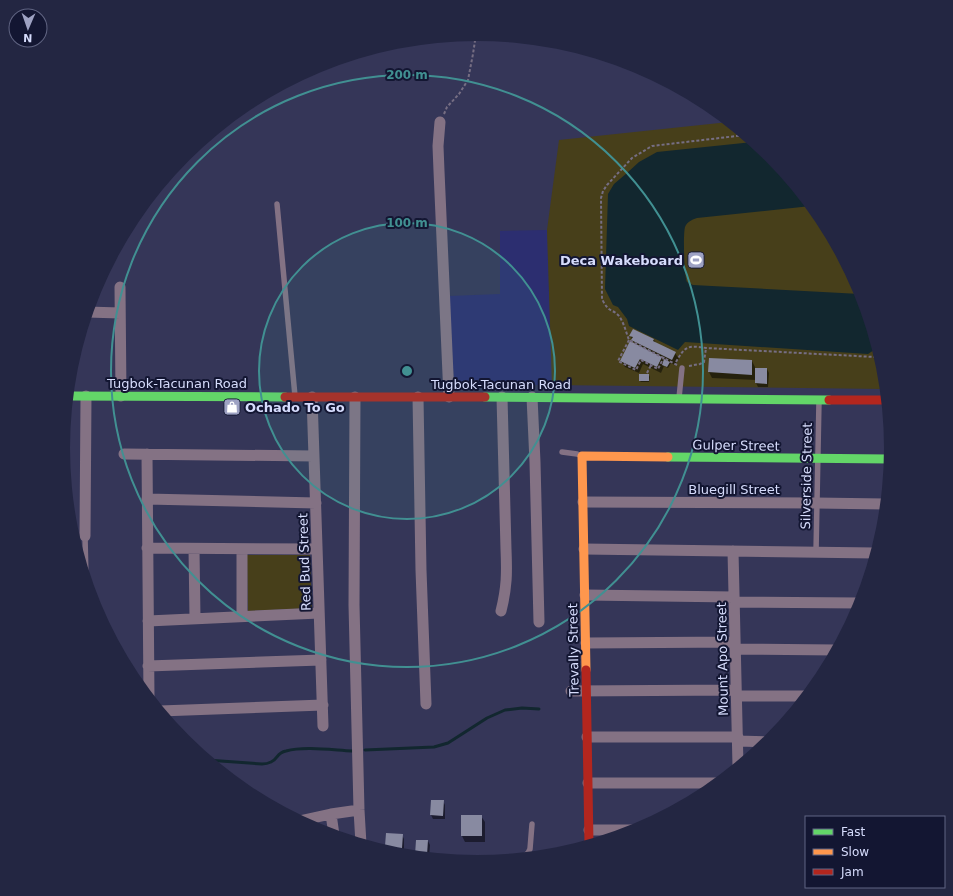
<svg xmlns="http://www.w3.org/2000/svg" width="953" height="896" viewBox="0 0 953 896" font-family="'DejaVu Sans',sans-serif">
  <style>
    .built { fill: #2c2e70 }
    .green { fill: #473f1a }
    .water { fill: #12272f }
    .shadow { fill: #0007 }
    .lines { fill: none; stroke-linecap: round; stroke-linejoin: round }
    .stream { stroke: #12272f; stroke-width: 3 }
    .building { fill: #888aa1 }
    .path { stroke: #766e83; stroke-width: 2; stroke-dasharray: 3 2; stroke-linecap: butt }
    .lane { stroke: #847284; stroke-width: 5.5 }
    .street { stroke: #847284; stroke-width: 11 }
    .fast { stroke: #63d668; stroke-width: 9 }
    .slow { stroke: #ff974d; stroke-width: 9 }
    .jam { stroke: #b3261e; stroke-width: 9 }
    .ring { fill: none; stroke: #419092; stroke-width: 2 }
    .labels { text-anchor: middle; stroke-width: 4; stroke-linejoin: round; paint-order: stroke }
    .poi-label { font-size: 13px; font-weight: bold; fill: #d6dcfc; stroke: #131632; text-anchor: end }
    .street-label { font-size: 13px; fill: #d6dcfc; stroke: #131632 }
    .centre { fill: #419092; stroke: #131632; stroke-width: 2 }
    .ring-label { font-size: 12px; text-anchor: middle; font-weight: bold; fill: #419092; stroke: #131632; stroke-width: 4; stroke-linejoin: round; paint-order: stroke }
  </style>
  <rect width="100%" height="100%" fill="#353658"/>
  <path class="built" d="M547,230L552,385H454L449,296L500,294V231Z"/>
  <path class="green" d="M729,122L769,155L821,218L859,290L883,367L885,389L552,385L547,230L559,140Z
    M247,555H310L312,608L248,611Z"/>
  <path class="water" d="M753,142L769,155L811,206L697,218C691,220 687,222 685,227C683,234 684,276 687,282C688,282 692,285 693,285L860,294L877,348L868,354L685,342L678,350L629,326L627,319L618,307L613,305L605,289L608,194L614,184L627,173L639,162L657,152Z"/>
  <path class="shadow" d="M633,330L654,340L656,343L675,353L679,359L675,365L671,363L668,368L664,366L661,373L643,364L639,373L625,367L621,361L635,345L630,335Z
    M752,361L755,367V369H767L769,373L768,387H758L756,383V380L712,378L709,372Z
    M649,375L650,377L649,382H641L640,381Z
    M443,801L445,805V819H433L431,815Z
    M462,816H481L485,822V842H465L462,836Z
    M402,835L404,839V851H398V854L385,851V847Z
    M428,841L430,845L429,857L417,856L416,855Z"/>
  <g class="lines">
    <path class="stream" d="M365,750L434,747L448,743L487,718L505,710L522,708L539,709
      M207,760L262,764C265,764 269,763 271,762C279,758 276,753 286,751C304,746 332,750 352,751"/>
  </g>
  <path class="building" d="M633,329L654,339L653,341L676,352L672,360L631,340L633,337L629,336Z
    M630,341L662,357L657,367L640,359L635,368L620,361Z
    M709,358L752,360V375L708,372Z
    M664,359L670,362L667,367L662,365Z
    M755,368H767V384L755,383Z
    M639,374H649V381H639Z
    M431,800H444L443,816L430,815Z
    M461,815H482V836H461Z
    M386,833L403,834L402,848H397L396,854L384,850V846H385Z
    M416,840H428L427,855H415Z"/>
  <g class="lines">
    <path class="path" d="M444,114L447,107L459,94L468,80L473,54L476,34
      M629,340L618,361L636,370L641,360L658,369L664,357
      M676,362C685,346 688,345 706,348L875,357L878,354
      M677,365L629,340C626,332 624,323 619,316C615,311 610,311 607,307C605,305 603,301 602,299L601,198L603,191L607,185L632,158L652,146L745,135
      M689,366L700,364L704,362L706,348
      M647,373L651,365"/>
    <path class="lane" d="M277,204L295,396
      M679,398L682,368
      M562,452L577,454L582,456
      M85,536L86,580
      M816,552L819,401
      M444,859L510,858L523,857L528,853L530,849L532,824"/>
    <path class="street" d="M440,122L438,146L439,171L449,397
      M120,287L121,396
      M87,312L120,313
      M312,397L323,726
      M355,397L354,605L359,810L361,844
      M418,397L421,570L426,704
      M532,397L535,462L539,622
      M124,454L314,456
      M147,454L149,698
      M147,499L316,503
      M583,502L816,503L885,504
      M85,536L86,396
      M147,548L317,549
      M194,549L195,618
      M242,549V616
      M584,549L875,553
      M733,551L738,766
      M585,595L734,597
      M734,602L860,603
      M501,611C507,587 507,573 506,549L502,397
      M148,621L319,613
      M586,643L735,642
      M735,649L836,650
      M148,666L321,660
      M571,691L736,690
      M737,696H806
      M160,711L323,705
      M587,737H738
      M738,741L768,742
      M588,783H718
      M331,814L334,835
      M299,821L331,814L359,810
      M589,830H636"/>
    <path class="fast" d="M68,396L285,397
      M485,397L829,400
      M668,457L889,459"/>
    <path class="slow" d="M586,670L582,456L668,457"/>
    <path class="jam" d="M285,397H485
      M829,400H886
      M586,670L589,844"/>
  </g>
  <circle cx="407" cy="371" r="148" fill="#419092" fill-opacity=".12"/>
  <g class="ring">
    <circle cx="407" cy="371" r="148"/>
    <circle cx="407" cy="371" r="296"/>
  </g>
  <defs>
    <g id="stadium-square" transform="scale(0.9)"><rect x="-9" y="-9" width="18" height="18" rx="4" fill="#9ea2c3" stroke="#131632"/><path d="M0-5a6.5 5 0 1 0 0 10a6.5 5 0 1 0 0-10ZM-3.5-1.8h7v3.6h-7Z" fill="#fff"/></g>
    <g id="shop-square" transform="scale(0.9)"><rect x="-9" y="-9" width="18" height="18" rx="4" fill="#9ea2c3" stroke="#131632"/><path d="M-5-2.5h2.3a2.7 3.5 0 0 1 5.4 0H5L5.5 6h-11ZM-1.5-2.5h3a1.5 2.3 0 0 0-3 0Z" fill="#fff"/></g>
  </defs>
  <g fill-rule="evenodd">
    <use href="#stadium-square" x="696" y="260"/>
    <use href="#shop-square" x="232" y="407"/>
  </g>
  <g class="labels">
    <g class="poi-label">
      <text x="683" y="265">Deca Wakeboard</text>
      <text x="245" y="412" text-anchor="start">Ochado To Go</text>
    </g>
    <g class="street-label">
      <text x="177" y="388">Tugbok-Tacunan Road</text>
      <text x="501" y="389">Tugbok-Tacunan Road</text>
      <text transform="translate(736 445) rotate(1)" y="5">Gulper Street</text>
      <text transform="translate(806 476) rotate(-89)" y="5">Silverside Street</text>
      <text x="734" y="494">Bluegill Street</text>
      <text transform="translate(304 562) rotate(-92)" y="5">Red Bud Street</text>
      <text transform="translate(573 650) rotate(-91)" y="5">Trevally Street</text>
      <text transform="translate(722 659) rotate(-91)" y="5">Mount Apo Street</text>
    </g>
  </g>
  <path d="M0 0H953V896H0ZM70 448a407 407 0 1 1 814 0a407 407 0 1 1-814 0Z" fill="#232642" fill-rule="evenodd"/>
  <circle cx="407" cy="371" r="6" class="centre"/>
  <g class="ring-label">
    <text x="407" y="79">200 m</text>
    <text x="407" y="227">100 m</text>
  </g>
  <rect x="805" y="816" width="140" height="72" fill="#131632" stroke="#616583"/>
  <rect x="813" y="829" width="20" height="6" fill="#63d668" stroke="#616583"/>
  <text x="841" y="836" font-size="12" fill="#d6dcfc">Fast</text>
  <rect x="813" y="849" width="20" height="6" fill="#ff974d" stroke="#616583"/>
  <text x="841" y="856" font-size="12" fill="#d6dcfc">Slow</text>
  <rect x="813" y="869" width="20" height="6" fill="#b3261e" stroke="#616583"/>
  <text x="841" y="876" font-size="12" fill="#d6dcfc">Jam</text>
  <g transform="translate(28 28) rotate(182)"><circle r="19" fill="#131632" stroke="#616583"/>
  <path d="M0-3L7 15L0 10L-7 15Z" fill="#9ea2c3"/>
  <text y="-6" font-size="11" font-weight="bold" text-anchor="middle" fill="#d6dcfc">N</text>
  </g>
</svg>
